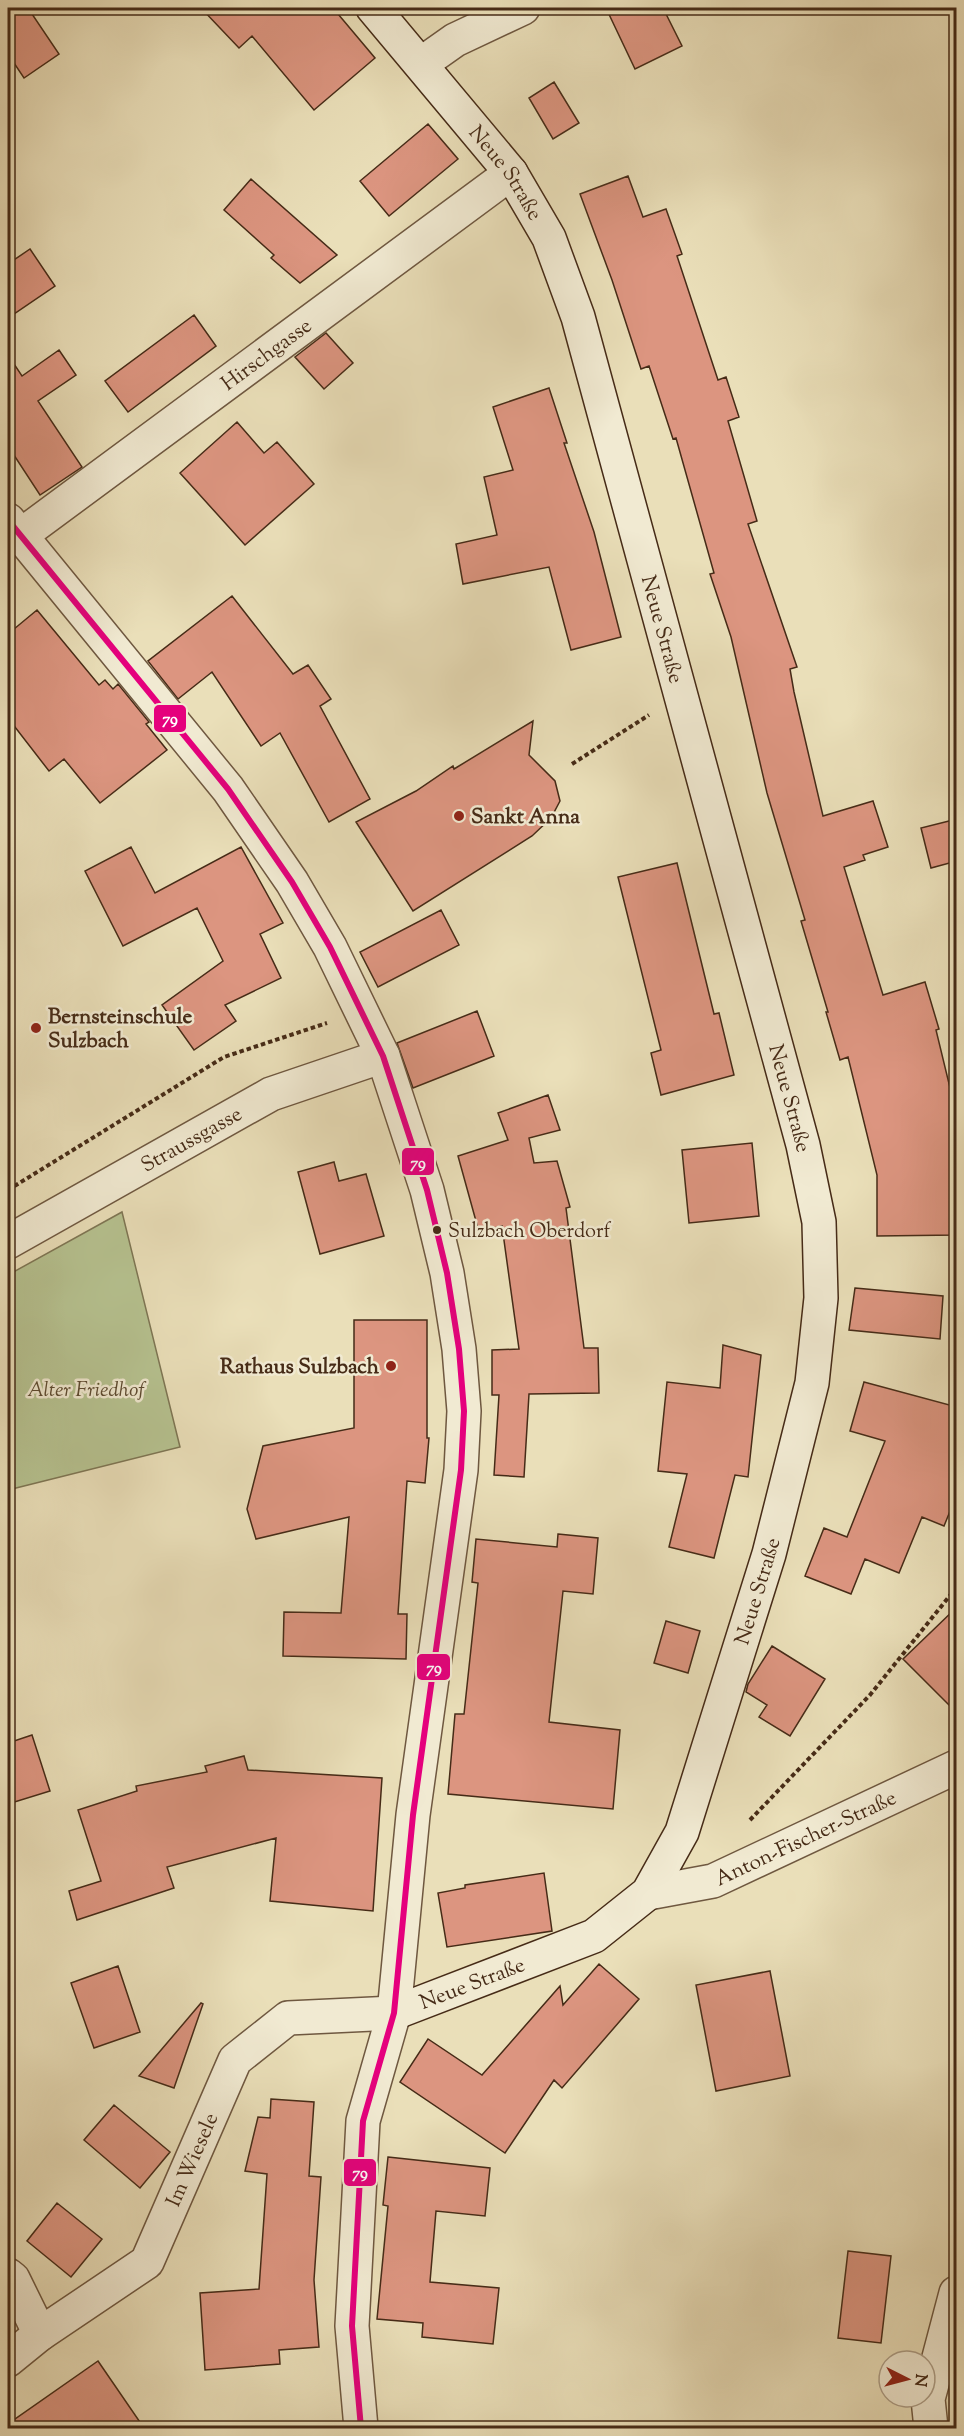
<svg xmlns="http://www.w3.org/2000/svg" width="964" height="2436" viewBox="0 0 964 2436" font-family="'Sorts Mill Goudy',serif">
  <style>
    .green { fill: #b6c290; stroke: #7e7654; stroke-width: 1.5 }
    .building { fill: #dc9580; stroke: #462b17; stroke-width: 1.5 }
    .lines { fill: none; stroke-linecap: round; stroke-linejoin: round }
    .street-casing { stroke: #6f5840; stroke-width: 36 }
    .secondary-casing { stroke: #462b17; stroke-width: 36 }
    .path { stroke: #462b17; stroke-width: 4; stroke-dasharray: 4.5 3; stroke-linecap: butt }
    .street { stroke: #f1ead2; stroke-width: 33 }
    .secondary { stroke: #f1ead2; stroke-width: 33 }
    .bus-1-casing { stroke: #f1ead2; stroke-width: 10 }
    .bus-1 { stroke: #e5007d; stroke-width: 6 }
    .poi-dot { fill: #8f2418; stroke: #f1ead2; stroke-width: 2 }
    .bus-dot { fill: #462b17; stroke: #f1ead2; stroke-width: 2 }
    .labels { text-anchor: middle; stroke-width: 5; stroke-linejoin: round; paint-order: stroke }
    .bus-label { font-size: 20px; fill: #462b17; stroke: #f1ead2; text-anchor: start }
    .street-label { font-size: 21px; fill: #462b17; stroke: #f1ead2 }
    .poi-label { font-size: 21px; font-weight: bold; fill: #462b17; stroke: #f1ead2; text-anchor: start }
    .park-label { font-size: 21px; font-style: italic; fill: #5c492f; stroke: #f1ead2 }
    .line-badge { stroke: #f1ead2; stroke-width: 2 }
    .badge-label { font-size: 16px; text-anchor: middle; font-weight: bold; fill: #fff }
  </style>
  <rect width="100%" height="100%" fill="#eadfb9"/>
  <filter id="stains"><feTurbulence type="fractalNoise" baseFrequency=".00333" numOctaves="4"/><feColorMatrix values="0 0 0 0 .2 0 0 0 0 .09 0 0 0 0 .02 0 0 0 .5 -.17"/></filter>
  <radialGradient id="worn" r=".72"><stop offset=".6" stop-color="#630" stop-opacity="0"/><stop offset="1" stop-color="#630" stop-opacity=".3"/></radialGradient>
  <path class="green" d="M122,1212L180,1447L8,1490V1275Z"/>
  <path class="building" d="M8,8H28L59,54L24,78L8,54Z
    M201,8H333L375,58L314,110L252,36L239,48Z
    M606,8H663L682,46L635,69Z
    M554,82L579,123L553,139L529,98Z
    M428,124L458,159L389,216L360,181Z
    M628,176L643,217L666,209L682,254L677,256L718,380L726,377L739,417L728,421L757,521L748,524L797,667L790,669L794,692L823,816L873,801L888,847L863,855L865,860L844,867L883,995L925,982L939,1029L936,1030L951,1092L957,1091V1235L877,1236V1175L848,1057L840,1060L826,1012H828L801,921L805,920L767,793L731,637L710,574L714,573L676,438L673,439L649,366L641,369L612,280L580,194Z
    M251,179L337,255L300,283L271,258L274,255L224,210Z
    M30,249L55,286L8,318V264Z
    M194,315L216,346L128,412L105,381Z
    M326,333L353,363L324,389L295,357Z
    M59,350L76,375L38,401L82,467L40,495L8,446V355L22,376Z
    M549,388L567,443H564L594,532L621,637L571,650L549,567L463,584L456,544L497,535L484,477L513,470L493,407Z
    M237,422L264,453L277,442L314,484L245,545L180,473Z
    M232,596L293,674L308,665L331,699L320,706L370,799L329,822L280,733L261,746L212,672L178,699L148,661Z
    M37,610L99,685L105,680L113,689L118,684L149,722L146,724L167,750L100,803L64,759L49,771L8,718V634Z
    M533,721L529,755L555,781L560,801L551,818L532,836L413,911L356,822L416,791L453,766L454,769Z
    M957,819V861L931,868L921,828Z
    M131,847L155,893L241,847L283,923L260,934L281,978L225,1005L236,1021L194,1050L162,1005L223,961L197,908L123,946L85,871Z
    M677,863L714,1014L719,1013L734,1075L661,1095L651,1053L661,1050L618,877Z
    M441,910L459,945L378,987L360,952Z
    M477,1011L494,1056L413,1088L397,1043Z
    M548,1095L560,1130L529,1138L534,1163L557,1161L570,1207L566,1208L584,1348H598L599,1393L529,1394L524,1477L494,1475L499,1395H492V1350L519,1349L502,1226L479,1232L458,1156L508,1140L498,1113Z
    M752,1143L759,1216L689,1223L682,1150Z
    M334,1162L339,1181L366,1174L384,1236L320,1254L298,1172Z
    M855,1288L943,1296L940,1339L849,1330Z
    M354,1320H427V1438H429L425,1483L407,1481L398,1614H407L406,1659L283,1656L284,1612L341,1613L349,1517L256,1539L247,1509L263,1446L354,1428Z
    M723,1345L761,1355L748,1477L735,1475L714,1558L669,1547L687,1474L658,1471L667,1382L720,1388Z
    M864,1382L957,1407V1454L950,1480L957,1483V1494L944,1526L922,1517L899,1573L865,1559L851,1594L805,1576L824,1528L847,1537L885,1441L850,1431Z
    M558,1534L598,1538L593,1594L563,1591L549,1722L620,1730L613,1809L448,1794L455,1714H464L478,1583L472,1582L476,1539L557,1547Z
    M957,1607V1713L903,1659Z
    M666,1621L700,1631L688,1673L654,1663Z
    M772,1646L825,1679L790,1736L759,1717L767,1705L746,1692L748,1684Z
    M32,1735L50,1791L8,1804V1743Z
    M244,1756L248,1770L382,1778L373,1911L270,1901L276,1838L167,1867L174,1888L77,1920L69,1891L101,1881L78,1810L137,1791L136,1786L207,1772L205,1766Z
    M544,1873L552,1931L447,1947L438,1893L465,1888V1885Z
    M599,1964L639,1999L562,2088L554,2080L505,2153L400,2082L428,2039L482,2075L560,1986L563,2005Z
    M118,1966L140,2032L94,2048L71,1983Z
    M770,1971L790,2076L716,2091L696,1985Z
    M201,2003L203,2004L174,2088L139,2076Z
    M271,2099L314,2102L309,2176L321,2177L314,2280L319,2347L279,2350L280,2364L205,2370L200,2293L259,2289L267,2174L245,2171L258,2117L270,2118Z
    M114,2105L170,2152L140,2188L84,2140Z
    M388,2157L490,2168L485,2216L436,2211L430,2282L499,2288L493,2344L422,2337L423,2323L377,2319L388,2206L383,2205Z
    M57,2203L102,2239L71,2277L27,2241Z
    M848,2251L891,2256L881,2343L838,2338Z
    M98,2361L144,2428H8V2424Z"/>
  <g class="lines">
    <g class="street-casing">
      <g id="street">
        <path d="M421,64L455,40L523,8"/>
        <path d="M8,520L228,789L292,882L330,947L383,1056L427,1190L447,1273L459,1349L464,1411L461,1470L413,1815L394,2013L363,2121L352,2326L361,2428"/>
        <path id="s1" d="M20,536L511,173"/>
        <path id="s2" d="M8,1242L271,1094L383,1056"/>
        <path id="s3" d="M648,1893L713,1881L956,1767"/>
        <path d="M8,2275L13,2279L40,2334"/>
        <path id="s4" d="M8,2360L40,2334L147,2262L235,2060L288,2018L394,2013"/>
        <path d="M931,2428L928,2399L956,2293"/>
      </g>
    </g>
    <g class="secondary-casing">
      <g id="secondary">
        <path id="s5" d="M373,8L511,173L549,238L578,317L803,1145L819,1222L821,1298L812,1383L769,1554L682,1832L648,1893L594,1936L394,2013"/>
      </g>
    </g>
    <path class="path" d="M572,764L649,715
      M8,1190L224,1057L327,1023
      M750,1820L870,1695L956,1588"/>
    <use href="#street" class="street"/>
    <use href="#secondary" class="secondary"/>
    <g class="bus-1-casing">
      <path id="bus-1" d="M8,520L228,789L292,882L330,947L383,1056L427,1190L447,1273L459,1349L464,1411L461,1470L413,1815L394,2013L363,2121L352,2326L361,2428"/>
    </g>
    <use href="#bus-1" class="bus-1"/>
  </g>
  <g class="poi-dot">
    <circle cx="459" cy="816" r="6"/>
    <circle cx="36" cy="1028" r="6"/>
    <circle cx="391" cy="1366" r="6"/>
  </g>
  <circle class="bus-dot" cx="437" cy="1230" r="5"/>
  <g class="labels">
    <g class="bus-label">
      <text x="448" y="1237">Sulzbach Oberdorf</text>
    </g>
    <g class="street-label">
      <text dy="7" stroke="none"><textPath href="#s5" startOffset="212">Neue Straße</textPath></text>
      <text dy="7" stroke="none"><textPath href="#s1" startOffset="306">Hirschgasse</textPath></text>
      <text dy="7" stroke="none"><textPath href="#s5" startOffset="698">Neue Straße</textPath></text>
      <text dy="7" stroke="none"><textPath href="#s5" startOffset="1184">Neue Straße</textPath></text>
      <text dy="7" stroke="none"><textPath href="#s2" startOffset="210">Straussgasse</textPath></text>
      <text transform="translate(757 1591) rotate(-73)" y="7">Neue Straße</text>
      <text dy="7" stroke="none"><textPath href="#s3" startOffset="168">Anton-Fischer-Straße</textPath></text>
      <text transform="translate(472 1983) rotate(-21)" y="7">Neue Straße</text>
      <text dy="7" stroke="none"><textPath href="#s4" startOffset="282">Im Wiesele</textPath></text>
    </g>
    <g class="poi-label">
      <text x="471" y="823">Sankt Anna</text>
      <text x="48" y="1023">Bernsteinschule<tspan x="48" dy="24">Sulzbach</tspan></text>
      <text x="379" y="1373" text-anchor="end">Rathaus Sulzbach</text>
    </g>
    <g class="park-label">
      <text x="86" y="1396">Alter Friedhof</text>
    </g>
  </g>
  <g class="line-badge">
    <rect x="153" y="704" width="34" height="29" rx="6" fill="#e5007d"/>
    <rect x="401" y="1147" width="34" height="29" rx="6" fill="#e5007d"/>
    <rect x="416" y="1653" width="35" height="28" rx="6" fill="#e5007d"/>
    <rect x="343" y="2158" width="34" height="29" rx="6" fill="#e5007d"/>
  </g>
  <g class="badge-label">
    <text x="170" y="724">79</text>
    <text x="418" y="1168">79</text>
    <text x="434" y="1673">79</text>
    <text x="360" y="2178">79</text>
  </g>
  <rect width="964" height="2436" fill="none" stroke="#eadfb9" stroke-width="30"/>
  <rect x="9" y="9" width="946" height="2418" fill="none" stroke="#462b17" stroke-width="3"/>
  <rect x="15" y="15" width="934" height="2406" fill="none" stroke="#462b17" stroke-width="1.5"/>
  <g transform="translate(907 2379) rotate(96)"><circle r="28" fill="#f1ead2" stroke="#ad9e87" stroke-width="1.5"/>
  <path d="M0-4.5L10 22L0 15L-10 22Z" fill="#8f2418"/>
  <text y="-9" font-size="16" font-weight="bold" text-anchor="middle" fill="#462b17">N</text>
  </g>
  <rect width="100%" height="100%" filter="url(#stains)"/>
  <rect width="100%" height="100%" fill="url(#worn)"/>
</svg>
